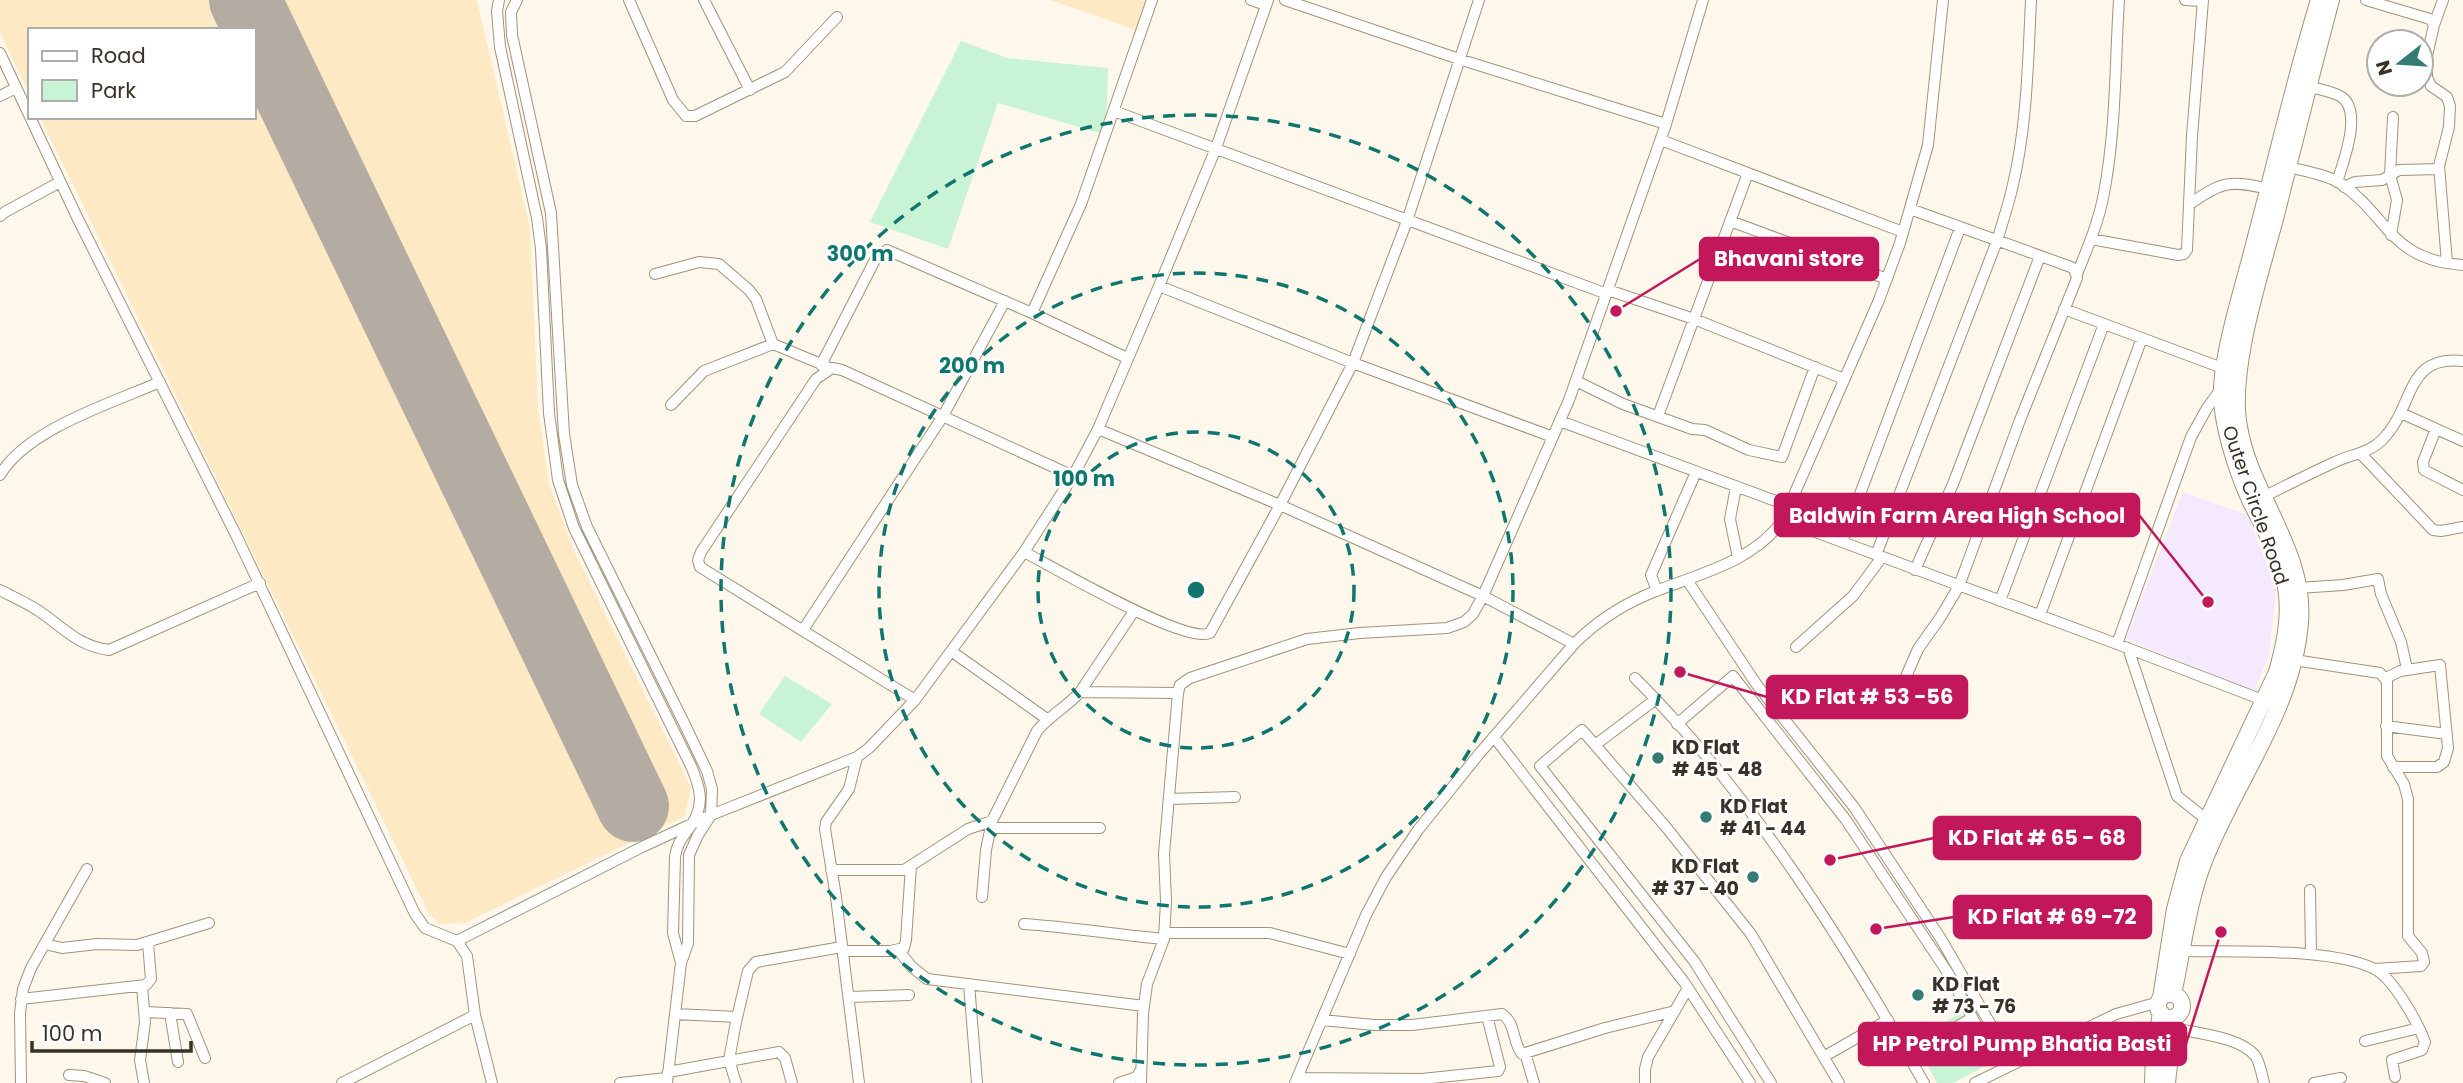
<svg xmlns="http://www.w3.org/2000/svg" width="2463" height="1083" viewBox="0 0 2463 1083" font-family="Poppins,sans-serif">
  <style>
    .built { fill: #fee9c5 }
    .education { fill: #f4e9fe }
    .green { fill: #c9f3d5 }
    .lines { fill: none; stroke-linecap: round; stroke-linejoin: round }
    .runway { stroke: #b4aca2; stroke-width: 72 }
    .street-casing { stroke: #a39378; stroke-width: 12 }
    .secondary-casing { stroke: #a39378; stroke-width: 18 }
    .street { stroke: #fff; stroke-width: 10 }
    .secondary { stroke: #fff; stroke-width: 16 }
    .ring { fill: none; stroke: #0f766e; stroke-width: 3.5; stroke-dasharray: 12 9 }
    .poi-dot { fill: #347b73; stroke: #fff; stroke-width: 2.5 }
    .labels { text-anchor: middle; stroke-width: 5; stroke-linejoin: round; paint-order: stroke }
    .street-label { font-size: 19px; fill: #383227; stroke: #fff }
    .poi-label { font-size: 19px; font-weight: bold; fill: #383227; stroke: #fff; text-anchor: start }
    .centre { fill: #0f766e; stroke: #fff; stroke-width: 3.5 }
    .ring-label { font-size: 21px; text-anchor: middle; font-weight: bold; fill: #0f766e; stroke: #fff; stroke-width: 5; stroke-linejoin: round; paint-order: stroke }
    .leader { fill: none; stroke: #c2185b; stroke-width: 2.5 }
    .callout-dot { fill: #c2185b; stroke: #fff; stroke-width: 2.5 }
    .callout { fill: #c2185b; stroke: #c2185b; stroke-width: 2.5 }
    .callout-label { font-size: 21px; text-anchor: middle; font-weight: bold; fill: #fff }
  </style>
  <rect width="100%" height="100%" fill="#fef7ec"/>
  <path class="built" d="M0,0H477L530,228L538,408L549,484L575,553L691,787L685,816L465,923L439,924L428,912L40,117H254V30H30V95L0,33Z
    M1051,0H1146L1136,30Z"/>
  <path class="education" d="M2183,492L2248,515L2276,590L2269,655L2254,691L2126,639Z"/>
  <path class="green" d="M961,41L1007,58L1108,68L1106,135L998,103L948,249L870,222Z
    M785,676L832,704L801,742L759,714Z
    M1960,1013L1989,1064L1953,1083H1937L1915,1042Z"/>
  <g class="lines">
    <path class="runway" d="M245,0L633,806"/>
    <g class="street-casing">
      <path id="street" d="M499,0L497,11L500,47L537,218L541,249L549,413L558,480L574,528L691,766C700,787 705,804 692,824C684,836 677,842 675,857L673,933L681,963
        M517,0L511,12L512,35L551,213L564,434L572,485L587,527L685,725L707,771L712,789L711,815L698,835L689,855L688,943L681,963L667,1083
        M629,0L673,100L686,116H695L785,72L837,17
        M704,0L750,90
        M1251,0L1266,5
        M1285,0L1462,60L1666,124
        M2185,0L2203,1
        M2366,0L2430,19L2434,25L2427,56V77L2431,86L2447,97L2450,106L2449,127L2439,166L2447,263
        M2434,25L2443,0
        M0,53L30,117
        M2307,86C2318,89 2331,91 2340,96C2364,109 2343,163 2337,182
        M0,96L16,88
        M1114,111L1607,294
        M30,117L76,215L237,537L415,914L425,928L457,941L467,956L475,1015L492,1083
        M1661,140L1903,232
        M2288,167C2304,171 2325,174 2340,183C2390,217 2389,260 2463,265
        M2344,187L2355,182L2382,180L2399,170L2439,169
        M2190,204C2222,181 2230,180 2269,189
        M0,216L5,212L60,182
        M1730,221L1887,279
        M2391,235L2397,200L2390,175L2393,117
        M2091,239L2178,255L2184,254L2187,250L2192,136L2203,0
        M655,274L699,262L719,264L749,290L756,299L773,344L826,366
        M2077,274C2088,247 2099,221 2104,193C2116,130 2115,64 2119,0
        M1159,286L1353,363L1553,437
        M1608,290L1694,319L1844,379
        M2064,309L2225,369
        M1032,313L1081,204L1152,0
        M821,365L875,260L887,250L1032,313L1127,358
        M1576,381L1623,404L1692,429L1705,430L1749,450L1782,457L1815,367
        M671,405L704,371L773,344
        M2401,413L2463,441
        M1658,416L1748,173
        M1560,421L1789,506
        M1098,429L1280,505L1483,596L1574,644
        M2436,429L2423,462L2424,470L2463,490
        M2361,454L2433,530L2441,531L2463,527
        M0,475C27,429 112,403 160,382
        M1736,487L1730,519L1738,558
        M2263,497C2287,485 2311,473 2335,462C2352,454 2370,453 2383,439C2415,406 2405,354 2463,361
        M1783,520L2117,644L2268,702
        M1842,542L1960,228
        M1024,552C1053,567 1186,645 1210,633L1280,505L1353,363L1407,221L1479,0
        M1876,555L1997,241C2002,224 2008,206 2012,189C2027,128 2028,63 2031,0
        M1915,570L1953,484L2040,256
        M1687,580L1757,685L1854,807L1941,939L2013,1063
        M2298,588L2343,585L2378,579L2381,594L2401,642L2407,669
        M0,590C13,597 27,603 39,611C64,628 78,646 109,650L260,583
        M1657,591L1651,575L1696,472
        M2000,601L2104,324
        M2040,615L2142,338
        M803,630L943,416L1005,301
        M2117,644L2191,437L2207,408L2221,389
        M1796,647L1853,596L1882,557
        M2128,648L2177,796L2207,820
        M951,651L1047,719
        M2294,660L2380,673L2387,681V756L2404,784L2408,799V936L2422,953L2424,962L2421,966L2375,969
        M1635,678C1753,796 1842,939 1924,1083
        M2386,678L2400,671L2440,665L2448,748L2444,762L2437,767H2393
        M1080,692L1178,693
        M1898,695L1918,649L1940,618L1959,586L2020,420L2077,278L2074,269L2071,267L1910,209
        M915,700L700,567L698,560L701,552L816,379L832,368L842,370L1073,476
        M1677,724L1733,676L1846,820L1948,973L1991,1052
        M2386,726L2447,734
        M1494,737L1684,982L1750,1083
        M1595,745L1656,699
        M857,757L849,789L826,822L825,829L836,897L859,1083
        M1169,799L1235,797
        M991,828H1100
        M831,870H904L968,829L992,821L1037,731C1050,715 1067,707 1080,692L1134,611
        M2310,890L2311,954
        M982,897L986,850L992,821
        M1024,924C1071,927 1117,935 1164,939
        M1164,933H1270L1350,954
        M457,941L642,847L711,815L857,757L869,748L915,700L1024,552L1073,476L1098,429L1159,286L1216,148L1268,0
        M45,944L62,948L97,944L137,945L209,923
        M843,951H890L904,948L906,940L911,866
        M899,951L912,967L927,979L1144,1006
        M2182,951C2230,952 2339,947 2378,971C2395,982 2418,1023 2425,1042L2422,1050L2392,1060L2395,1077
        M969,984L977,1083
        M142,986L145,1022L140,1060L144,1083
        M849,997L909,995
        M21,999L146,985L151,979L148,943
        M145,1012L187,1014L205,1058
        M170,1013L178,1062
        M675,1014L737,1017
        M1322,1020L1374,1025H1412L1502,1014C1516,1023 1512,1042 1522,1054L1605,1028L1675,1011
        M2173,1028C2195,1033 2242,1037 2256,1057C2260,1064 2262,1075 2264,1083
        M2365,1041L2419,1028
        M1525,1053L1534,1083
        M1908,1055L1972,1018
        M1825,1056L1888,1020
        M668,1072L779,1052L785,1058L792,1083
        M69,1075L84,1076L105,1083
        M1297,1078L1422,1079L1498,1071L1500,1067L1487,1016
        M21,1083L20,1013L23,989L31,968L87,869
        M342,1083L475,1015
        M620,1083L667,1078
        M736,1083L729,1060L736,1022L748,971L756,962L842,947
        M1119,1083L1137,1077L1140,1071
        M1141,1083L1143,1014L1147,984L1164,939L1166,901L1164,854L1178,693L1180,685L1190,678L1307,639L1360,633L1447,628L1464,622L1473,614L1483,596L1569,400L1666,124L1703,0
        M1295,1083L1366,915L1386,877L1418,830L1479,754L1574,644C1594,624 1617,608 1644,596C1692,575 1751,565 1783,520L1879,300L1900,243L1928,145L1943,0
        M1645,1083V1069L1648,1057L1688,988
        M1771,1083L1694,961L1540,766L1582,730L1666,827L1751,934L1839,1083
        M1975,1083L2116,1014L2159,1002
        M2314,1083L2341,1078"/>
    </g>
    <g class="secondary-casing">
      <path id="secondary" d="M2173,994C2183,949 2188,899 2206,856C2237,779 2294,706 2300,622C2306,551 2250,494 2239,427C2228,370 2261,272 2276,215C2294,143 2312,71 2331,0
        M2158 1006a12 12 0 1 1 24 0a12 12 0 1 1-24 0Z
        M2161,998L2175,909L2188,861L2277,672C2286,640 2292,610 2284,577C2278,550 2262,525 2250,500C2236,469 2220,420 2222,387C2225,341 2245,282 2256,237C2277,158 2295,78 2319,0
        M2153,1083L2154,1054L2161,1013
        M2167,1083L2174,1017"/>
    </g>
    <use href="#street" class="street"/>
    <use href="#secondary" class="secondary"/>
  </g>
  <g class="ring">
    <circle cx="1196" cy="590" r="158"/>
    <circle cx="1196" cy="590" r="317"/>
    <circle cx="1196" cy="590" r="475"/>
  </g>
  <g class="poi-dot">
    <circle cx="1658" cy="758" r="7"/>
    <circle cx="1706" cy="817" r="7"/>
    <circle cx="1753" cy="877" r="7"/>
    <circle cx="1918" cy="995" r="7"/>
  </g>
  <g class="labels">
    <g class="street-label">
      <text transform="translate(2256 505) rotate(71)" y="7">Outer Circle Road</text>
    </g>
    <g class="poi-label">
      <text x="1672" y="754">KD Flat<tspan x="1672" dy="22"># 45 - 48</tspan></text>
      <text x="1720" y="813">KD Flat<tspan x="1720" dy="22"># 41 - 44</tspan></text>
      <text x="1739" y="873" text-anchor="end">KD Flat<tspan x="1739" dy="22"># 37 - 40</tspan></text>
      <text x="1932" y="991">KD Flat<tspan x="1932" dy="22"># 73 - 76</tspan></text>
    </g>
  </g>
  <circle cx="1196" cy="590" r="10" class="centre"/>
  <g class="ring-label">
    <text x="860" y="261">300 m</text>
    <text x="972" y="373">200 m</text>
    <text x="1084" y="486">100 m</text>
  </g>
  <path class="leader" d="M1616 311L1700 259M2208 602L2139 515M1680 672L1767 697M1830 860L1934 838M1876 929L1954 917M2221 932L2186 1044"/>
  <g class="callout-dot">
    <circle cx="1616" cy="311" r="7"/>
    <circle cx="2208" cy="602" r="7"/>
    <circle cx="1680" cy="672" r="7"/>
    <circle cx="1830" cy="860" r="7"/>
    <circle cx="1876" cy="929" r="7"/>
    <circle cx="2221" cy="932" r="7"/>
  </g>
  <g class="callout">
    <rect x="1700" y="238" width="178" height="42" rx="7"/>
    <rect x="1775" y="494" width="364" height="42" rx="7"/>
    <rect x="1767" y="676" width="200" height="42" rx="7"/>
    <rect x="1934" y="817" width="206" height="42" rx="7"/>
    <rect x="1954" y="896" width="197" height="42" rx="7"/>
    <rect x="1859" y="1023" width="327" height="42" rx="7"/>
  </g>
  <g class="callout-label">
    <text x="1789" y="266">Bhavani store</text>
    <text x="1957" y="523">Baldwin Farm Area High School</text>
    <text x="1867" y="704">KD Flat # 53 -56</text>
    <text x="2037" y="845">KD Flat # 65 - 68</text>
    <text x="2052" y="924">KD Flat # 69 -72</text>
    <text x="2022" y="1051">HP Petrol Pump Bhatia Basti</text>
  </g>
  <rect x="28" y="28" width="228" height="91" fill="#ffffff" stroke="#afada9" stroke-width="2"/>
  <rect x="42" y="51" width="35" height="10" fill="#ffffff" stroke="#afada9" stroke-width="2"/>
  <text x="91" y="63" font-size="21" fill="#383227">Road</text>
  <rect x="42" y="80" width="35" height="21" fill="#c9f3d5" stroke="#afada9" stroke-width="2"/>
  <text x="91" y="98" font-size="21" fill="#383227">Park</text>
  <g transform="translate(2400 63) rotate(253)"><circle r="33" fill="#ffffff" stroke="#afada9" stroke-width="2"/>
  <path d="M0-5L12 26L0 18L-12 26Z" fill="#347b73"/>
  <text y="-10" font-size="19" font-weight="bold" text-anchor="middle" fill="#383227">N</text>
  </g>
  <path d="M32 1041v10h159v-10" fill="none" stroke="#383227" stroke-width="3.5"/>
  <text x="42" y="1041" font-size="21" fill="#383227" stroke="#ffffff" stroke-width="5" paint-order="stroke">100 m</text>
</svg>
